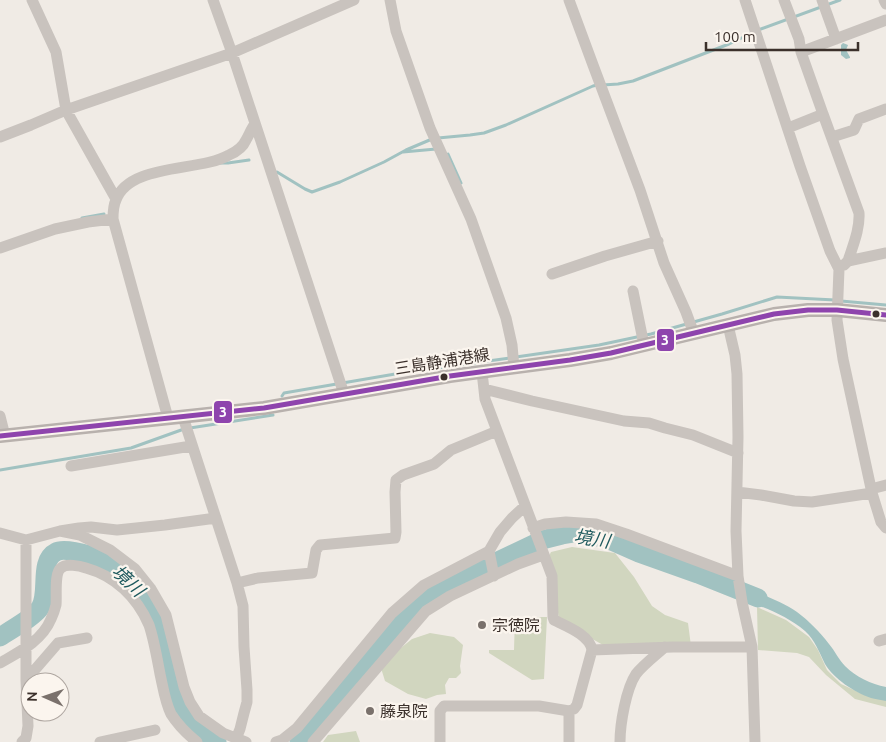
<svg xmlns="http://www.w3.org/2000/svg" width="886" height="742" viewBox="0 0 886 742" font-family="Ubuntu,'Noto Sans JP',sans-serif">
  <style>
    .green { fill: #d1d6bf }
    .water { fill: #a1c2c1 }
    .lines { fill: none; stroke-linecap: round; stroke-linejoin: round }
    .stream { stroke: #a1c2c1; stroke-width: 3 }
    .river { stroke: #a1c2c1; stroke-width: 19 }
    .minor { stroke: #c9c3be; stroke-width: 11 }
    .major { stroke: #b8b1ad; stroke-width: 14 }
    .bus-1-casing { stroke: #fbf5ee; stroke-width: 9 }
    .bus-1 { stroke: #8e44ad; stroke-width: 5 }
    .bus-dot { fill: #3b302b; stroke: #fbf5ee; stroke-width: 2 }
    .poi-dot { fill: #7a716c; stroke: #fbf5ee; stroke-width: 2 }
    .labels { text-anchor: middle; stroke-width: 4.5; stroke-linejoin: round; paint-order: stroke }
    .street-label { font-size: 16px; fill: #3b302b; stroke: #fbf5ee }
    .poi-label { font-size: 16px; fill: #3b302b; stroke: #fbf5ee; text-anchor: start }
    .water-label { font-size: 18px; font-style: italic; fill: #1f5a5e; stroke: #fbf5ee }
    .line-badge { stroke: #fbf5ee; stroke-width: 2 }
    .badge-label { font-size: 14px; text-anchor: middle; font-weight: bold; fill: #fff }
  </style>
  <rect width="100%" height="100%" fill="#f0ebe5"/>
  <path class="green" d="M572,547L615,553L634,577L652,606L665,615L688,623L691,646L603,645L582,633L559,619L549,556L551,552Z
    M757,607L786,620L809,637L818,650L827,670L841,684L867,696L886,700V707L855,699L826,675L809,657L797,653L758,650Z
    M515,617H547L544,679L532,680L489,653V650H514Z
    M430,633L454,637L463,645L460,666L461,673L456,678H449L445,685L446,694L437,695L426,699L408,694L385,681L381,668L397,651L412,639Z
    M356,731L360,742H323L328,735Z"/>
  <path class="water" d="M843,43L848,45L846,50L850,57V58L846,59L841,55V45Z
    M741,586C759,594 780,600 797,612C809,621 820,632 829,644C835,651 839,660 845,666C856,677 871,684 886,687V701C881,700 875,699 871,698C854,692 834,679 825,664C819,652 815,640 805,631C787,616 764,607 743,600Z"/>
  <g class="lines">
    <path class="stream" d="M758,30L840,0
      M603,85L618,84L633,81L729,44L752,33
      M438,138L470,135L484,133L506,125L593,86L597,85
      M403,152L436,149
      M448,154L461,183
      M220,163H228L249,160
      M277,172L305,189L312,192L340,182L384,162L406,150L432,139
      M82,218L104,214
      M841,301L886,305
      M516,357L599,345L651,334L722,314L777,297L835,300
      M282,396L284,393L401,373L510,358
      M190,428L273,415
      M0,470L131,448L184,429"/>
    <path class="river" d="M0,637C10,630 34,617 40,608C50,593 38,561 56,552C63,548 82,553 89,555C101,558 110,564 120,570C128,576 139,585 145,594C159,615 164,641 169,665C173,681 175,698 183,713C191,727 204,734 217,742
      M299,742L402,622L424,599L441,588L542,540L562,535L574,533L605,538L639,553L698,574L758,598"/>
    <path class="minor" d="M32,0L56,52L66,110L116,199
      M213,0L232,53L344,394
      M390,0L396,31L430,128L471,219L506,318L512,345L514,368
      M569,0L593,65L640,190L664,263L686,312L694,334
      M745,0L800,166L830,251L839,269L837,320L843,359L872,493L881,522L886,528
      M784,0L799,39L801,52
      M822,0L836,39
      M884,0L886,4
      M823,114L859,213C860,229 853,245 848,261
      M788,128L823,114L801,52L886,20
      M0,137L31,125L66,110L232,53L354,0
      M832,137L854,130L859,119L886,109
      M0,248L55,229L88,222L113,219
      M844,265L848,261L886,253
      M552,274L605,256L658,241
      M633,291L644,345
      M728,325L735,355L737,374L738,437L736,531L738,576L742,602L752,647L755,742
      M482,372L485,399L552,576L553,617L554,620C566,626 590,635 592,650L577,705L574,709L569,711V742
      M484,389L532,401L624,421L649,423L665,428L693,435L738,453
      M0,416L5,436
      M183,417L237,583L243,606L244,647L247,690V702L244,713L240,729L236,739
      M168,418L113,219C113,213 113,206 116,200C129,163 200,172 229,155C236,152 243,147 246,140C249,135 251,129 255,124
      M71,466L191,446
      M871,489L886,485
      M737,492L761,495L794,501L812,502L872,493
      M533,528L545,524L566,522L596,524L626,534L738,576
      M60,531L80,535L110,550L135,569L151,589L166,615L184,687L190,702L199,716L223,733L246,742
      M0,533L26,540L60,531L79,528L91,527L117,530L165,525L216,518
      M489,551L494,576
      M237,583L258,578L312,573L316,550L320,545L395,538L396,532L395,492L396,480L403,475L434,464L451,450L497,431
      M879,641L886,639
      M592,650L673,647H752
      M0,663C19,652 42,641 51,619C53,615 55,609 56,605C57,596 54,573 61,568C66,563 80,566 86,568C115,576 137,597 149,625C154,640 157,658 160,674C163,687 165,702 171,714C178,725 187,734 197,742
      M26,680L58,643L87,638
      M22,742L26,738L28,726L26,680V540
      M100,742L155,730
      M276,742L282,740L297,728L392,613L424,585L489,551L500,532L512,518L525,506
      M313,742L426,611L450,596L518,564L543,555
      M440,742V711L444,706H539L569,711
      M620,742C620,724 626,689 636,674C644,664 655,656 665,647"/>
    <path class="major" d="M0,436L264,408L450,376L570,360L611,353L774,314L808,310H837L886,315"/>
    <g class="bus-1-casing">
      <path id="bus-1" d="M0,436L264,408L450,376L570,360L611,353L774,314L808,310H837L886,315"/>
    </g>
    <use href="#bus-1" class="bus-1"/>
  </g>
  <g class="bus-dot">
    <circle cx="876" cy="314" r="4.5"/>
    <circle cx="444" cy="377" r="4.5"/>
  </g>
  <g class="poi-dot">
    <circle cx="482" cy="625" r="5"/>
    <circle cx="370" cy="711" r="5"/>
  </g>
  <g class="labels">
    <g class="street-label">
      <text transform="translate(442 361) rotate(-9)" y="6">三島静浦港線</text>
    </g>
    <g class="poi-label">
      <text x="492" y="631">宗徳院</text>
      <text x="380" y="717">藤泉院</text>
    </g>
    <g class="water-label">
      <text transform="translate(592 539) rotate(9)" y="6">境川</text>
      <text transform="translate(128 581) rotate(43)" y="6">境川</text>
    </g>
  </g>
  <g class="line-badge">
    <rect x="656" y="328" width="19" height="24" rx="5" fill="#8e44ad"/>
    <rect x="213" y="400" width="20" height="24" rx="5" fill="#8e44ad"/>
  </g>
  <g class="badge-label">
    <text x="665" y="345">3</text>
    <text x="223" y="417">3</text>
  </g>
  <g transform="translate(45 697) rotate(272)"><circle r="24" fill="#fbf5ee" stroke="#aea6a0"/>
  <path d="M0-4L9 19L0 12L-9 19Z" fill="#7a716c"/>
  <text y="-8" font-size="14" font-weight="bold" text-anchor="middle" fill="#3b302b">N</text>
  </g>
  <path d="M706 42v8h152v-8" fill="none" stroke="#3b302b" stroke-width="2.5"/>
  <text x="714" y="42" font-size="15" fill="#3b302b" stroke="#fbf5ee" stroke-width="4" paint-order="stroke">100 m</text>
</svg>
